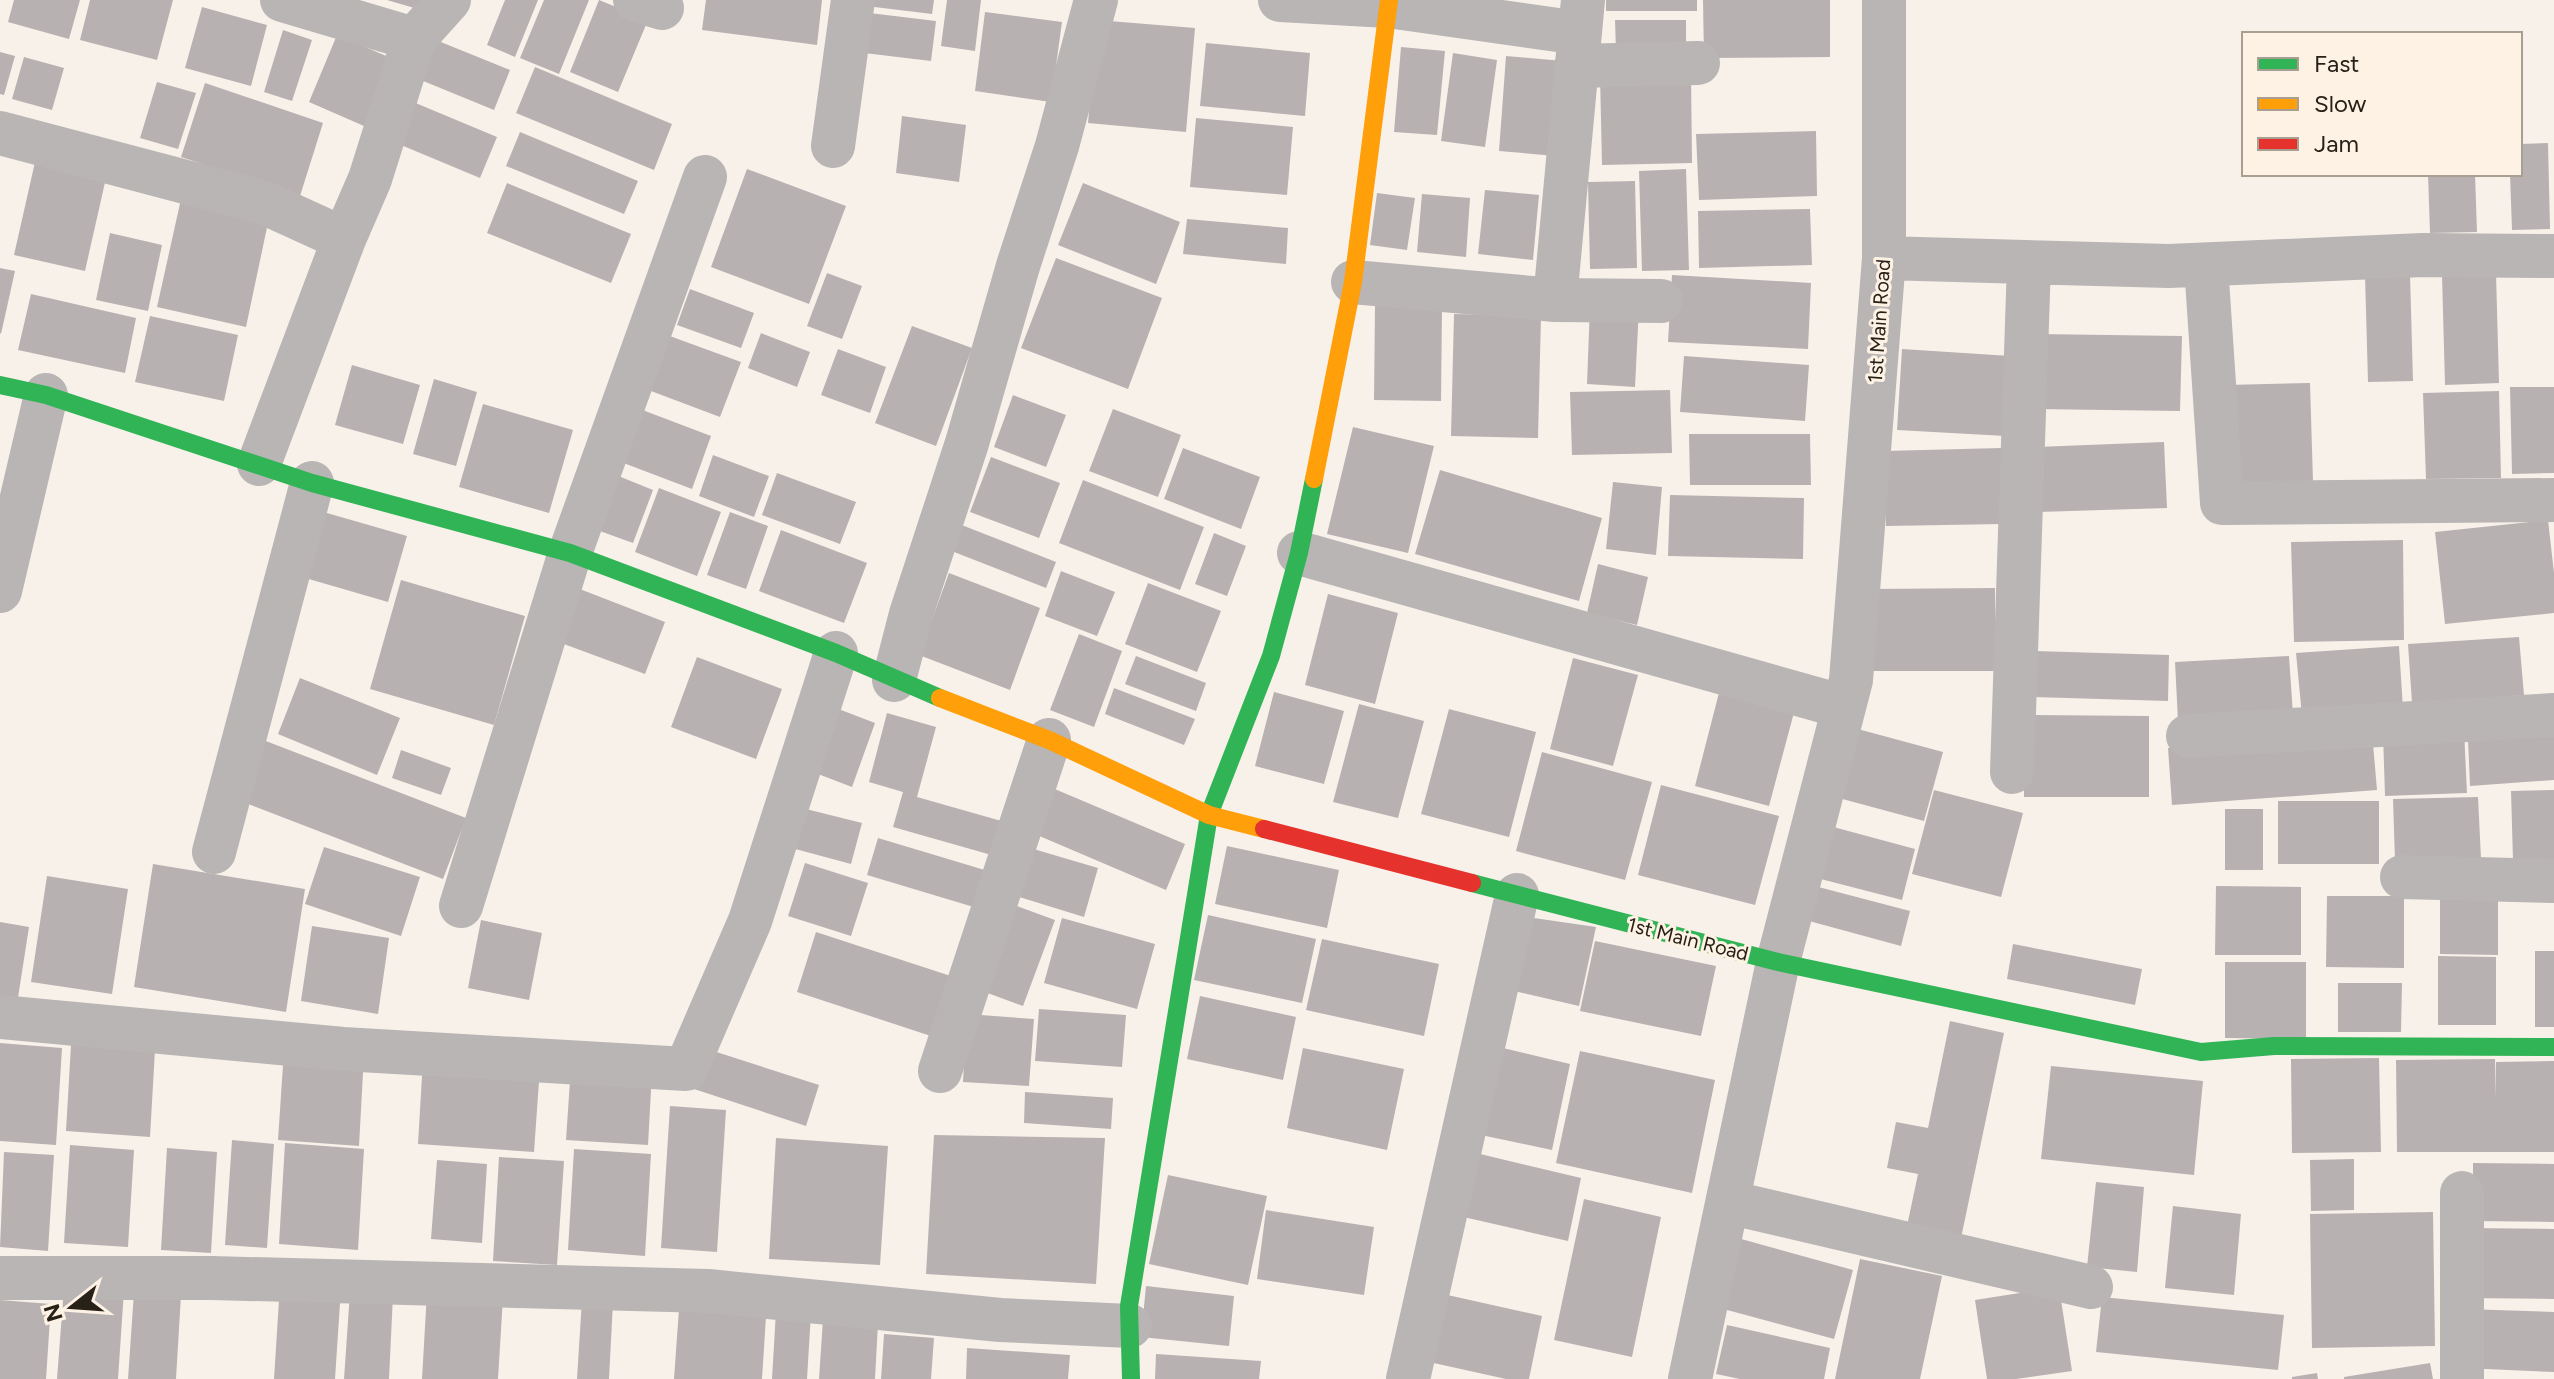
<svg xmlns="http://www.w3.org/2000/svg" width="2554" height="1379" viewBox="0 0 2554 1379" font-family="Figtree,sans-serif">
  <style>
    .building { fill: #b7b1b1 }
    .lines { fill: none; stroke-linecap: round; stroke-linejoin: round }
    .street { stroke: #b9b5b4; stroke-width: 44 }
    .fast { stroke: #30b455; stroke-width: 18 }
    .slow { stroke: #ff9f0a; stroke-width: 18 }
    .jam { stroke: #e5322d; stroke-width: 18 }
    .labels { text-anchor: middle; stroke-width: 6; stroke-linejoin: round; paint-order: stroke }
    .street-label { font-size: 20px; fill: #282118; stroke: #fef2e4 }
  </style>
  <rect width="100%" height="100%" fill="#f8f1ea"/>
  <path class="building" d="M14,0H80L69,39L8,22Z
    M90,0H173L157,60L80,40Z
    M387,0H424L421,10Z
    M505,0H538L515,57L487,45Z
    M544,0H589L559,74L520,58Z
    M599,0L648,20L618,92L570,72Z
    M706,0H822L817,45L702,30Z
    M866,0H934L932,14L866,6Z
    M947,0H981L975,51L941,46Z
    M1606,0H1697V11H1606Z
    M1703,0H1830V57L1704,58Z
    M202,7L267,25L251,86L185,68Z
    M861,12L936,21L931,61L856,52Z
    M985,12L1062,22L1051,102L975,91Z
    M1097,20L1195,28L1186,132L1088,123Z
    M1615,20H1686V52H1616Z
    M283,30L312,40L292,101L264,92Z
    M337,35L391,58L364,126L309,102Z
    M426,36L510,70L494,110L411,76Z
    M1206,43L1310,53L1305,116L1200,106Z
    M1401,47L1445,51L1437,135L1394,132Z
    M0,52L15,56L4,95L0,94Z
    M1453,53L1497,60L1485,147L1441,141Z
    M1506,56L1563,61L1556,156L1499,151Z
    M24,57L64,68L52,110L12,99Z
    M535,67L672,124L654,170L516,113Z
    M1691,73L1692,163L1602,165L1600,75Z
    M157,82L196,93L178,149L140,138Z
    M205,83L323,123L300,196L181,157Z
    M406,99L497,137L480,178L389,140Z
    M902,116L966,125L959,182L896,173Z
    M1196,118L1293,127L1287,195L1190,187Z
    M1816,131L1817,196L1699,200L1696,134Z
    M520,132L638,181L624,214L506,166Z
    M2548,143L2550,229L2512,230L2510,174H2520V144Z
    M35,162L106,178L85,271L14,255Z
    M747,169L846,206L809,304L711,267Z
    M1686,169L1689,270L1642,271L1639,171Z
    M2428,174H2475L2477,232L2430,233Z
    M1635,181L1637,268L1590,269L1588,182Z
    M507,183L631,234L611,283L487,233Z
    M1083,183L1180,222L1156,284L1058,245Z
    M1485,190L1539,195L1533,260L1478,254Z
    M1377,193L1415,198L1407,250L1370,245Z
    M1422,194L1470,198L1466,257L1417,252Z
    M181,199L269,218L246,327L157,307Z
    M1810,209L1812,265L1699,268L1698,211Z
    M1187,219L1288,228L1286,264L1183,254Z
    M110,233L162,245L148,311L96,300Z
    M1056,258L1162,298L1128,389L1021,348Z
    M0,268L15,271L1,334L0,333Z
    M827,273L862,286L842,339L807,326Z
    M2496,273L2499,383L2445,385L2442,275Z
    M2410,274L2413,381L2368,382L2365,275Z
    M1672,275L1811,283L1808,349L1668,342Z
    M690,289L754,313L741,348L677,325Z
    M31,294L136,318L125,373L18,350Z
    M1590,305L1639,307L1635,387L1587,384Z
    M1375,306L1442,307L1441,401L1374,400Z
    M1454,314L1541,316L1538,438L1451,436Z
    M150,316L238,335L224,401L135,382Z
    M912,326L972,348L936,446L875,423Z
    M656,331L741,362L720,417L635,385Z
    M761,333L810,352L797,387L748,368Z
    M2036,334L2182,336L2180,411L2034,409Z
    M838,349L886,367L870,413L821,395Z
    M1902,349L2010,356L2005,436L1897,430Z
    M1684,356L1809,365L1805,421L1680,412Z
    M352,365L420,385L403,444L335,425Z
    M434,379L477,392L456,466L413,454Z
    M2310,383L2313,482L2229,484L2226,385Z
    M2510,387H2554V473L2512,474Z
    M1670,390L1672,453L1572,455L1570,392Z
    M2499,391L2501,478L2426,479L2423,393Z
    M1013,395L1066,415L1046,467L994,447Z
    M483,404L573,430L549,513L459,487Z
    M632,406L711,436L692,489L613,459Z
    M1113,409L1181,435L1158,497L1089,471Z
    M1353,427L1434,446L1408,553L1327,534Z
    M1689,434H1810L1811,485H1690Z
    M2164,442L2167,508L2038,512L2036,447Z
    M1183,448L1260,477L1241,529L1164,499Z
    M2001,448L2003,524L1886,526L1884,451Z
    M713,455L769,476L754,517L699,496Z
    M991,457L1060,483L1039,538L970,512Z
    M1440,470L1602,518L1579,601L1415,554Z
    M606,471L653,490L633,543L586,526Z
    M777,473L856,502L840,544L762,515Z
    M1083,480L1204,527L1180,590L1059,543Z
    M1613,482L1662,487L1656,555L1606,549Z
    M659,488L721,512L697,576L635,552Z
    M1670,495L1804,498L1803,559L1668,556Z
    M313,509L407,536L388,602L295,575Z
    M730,512L768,526L746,589L707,575Z
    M2548,520L2554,573V613L2445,624L2435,532Z
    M959,524L1056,562L1046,588L949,550Z
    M781,530L867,563L844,623L759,591Z
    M1214,533L1246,546L1227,596L1195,584Z
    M2403,540L2404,640L2294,642L2291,542Z
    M1598,564L1648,577L1637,625L1587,613Z
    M1061,571L1115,592L1097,636L1045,616Z
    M949,573L1040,608L1010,690L919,655Z
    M401,580L525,616L494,725L370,689Z
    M1148,583L1221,611L1197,672L1125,644Z
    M572,586L665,622L645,674L553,640Z
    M1995,588V671H1870V589Z
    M1328,594L1398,613L1375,704L1305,685Z
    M1079,634L1122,651L1094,727L1050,710Z
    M2519,637L2524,695L2412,703L2408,644Z
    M2399,646L2403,709L2302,716L2296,653Z
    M2034,651L2169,655L2168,701L2033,697Z
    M1136,656L1206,683L1196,711L1125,684Z
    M2289,656L2293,715L2178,721L2175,662Z
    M697,657L782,689L756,759L671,727Z
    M1573,658L1638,675L1613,766L1550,749Z
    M300,678L400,718L377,775L278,734Z
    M1721,685L1796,705L1769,806L1695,786Z
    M1114,688L1195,719L1184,745L1105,714Z
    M1274,692L1344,711L1324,784L1255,766Z
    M1359,704L1424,721L1398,818L1333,802Z
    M828,705L875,723L852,787L805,769Z
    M1449,709L1536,732L1509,837L1421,814Z
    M887,713L936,727L917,797L1012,824L1002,858L893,827L903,792L869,782Z
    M2024,715L2149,716V797H2024Z
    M1854,728L1943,752L1924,821L1835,797Z
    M2464,730L2467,793L2385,796L2383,733Z
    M2372,732L2377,790L2172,805L2168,748Z
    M2554,734V780L2470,786L2468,739Z
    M253,736L466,818L443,879L230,797Z
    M401,750L451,768L441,795L392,778Z
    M1542,752L1652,782L1625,880L1516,851Z
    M1661,785L1779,816L1755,905L1638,875Z
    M1050,787L1185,844L1166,890L1030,832Z
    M1934,790L2023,813L2001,897L1912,874Z
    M2554,790V859L2513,860L2511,791Z
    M2478,797L2481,859L2395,861L2393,799Z
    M2278,801H2379V864H2278Z
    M798,807L862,823L851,864L788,847Z
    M2225,809H2263V870H2225Z
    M1826,825L1915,849L1902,900L1813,877Z
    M878,838L998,874L987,911L867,875Z
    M1020,845L1098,868L1084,917L1006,893Z
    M1227,846L1339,870L1327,928L1215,904Z
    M324,847L420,877L401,936L305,904Z
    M805,863L868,883L851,936L788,916Z
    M153,864L305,889L286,1012L134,987Z
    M47,876L128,889L112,994L31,982Z
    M1807,884L1910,911L1901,946L1798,918Z
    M2216,886L2301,887V955H2215Z
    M2440,887H2498V955L2440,954Z
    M2327,896H2404V968L2326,967Z
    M1006,902L1055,920L1023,1006L974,988Z
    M1208,915L1316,939L1302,1003L1194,980Z
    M1527,917L1596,927L1579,1006L1505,989Z
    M1062,918L1155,944L1137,1009L1044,983Z
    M481,920L542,933L529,1000L468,988Z
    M0,922L29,927L17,1004L0,1001Z
    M312,926L389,938L378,1014L301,1001Z
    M816,932L960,979L940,1039L797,992Z
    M1322,939L1439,964L1424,1036L1306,1010Z
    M1595,941L1716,966L1701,1036L1580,1011Z
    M2013,944L2142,969L2135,1005L2007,979Z
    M2535,951H2554V1027H2535Z
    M2438,956L2496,957V1025H2438Z
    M2225,962H2306V1039L2225,1038Z
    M2338,983H2402L2401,1032H2338Z
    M1200,996L1296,1017L1283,1080L1187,1059Z
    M1039,1009L1126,1015L1122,1067L1035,1061Z
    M967,1014L1034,1019L1029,1086L963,1082Z
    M1950,1021L2004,1033L1961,1238L1907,1226L1918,1174L1887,1168L1896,1122L1928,1128Z
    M0,1043L62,1048L56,1145L0,1141Z
    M71,1045L155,1050L150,1137L66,1131Z
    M704,1048L819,1085L806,1126L691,1088Z
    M1303,1048L1404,1069L1387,1150L1287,1128Z
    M1503,1048L1570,1064L1552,1150L1481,1135Z
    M284,1050L364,1055L359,1146L278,1140Z
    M1580,1051L1715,1080L1692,1193L1556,1163Z
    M2379,1058L2381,1152L2292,1153L2291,1059Z
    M423,1059L540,1067L534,1152L418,1144Z
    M2495,1059L2496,1099V1062L2554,1061V1152H2397L2396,1060Z
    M571,1066L652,1072L648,1145L566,1140Z
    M2051,1066L2203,1081L2194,1175L2041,1159Z
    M1025,1092L1113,1098L1111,1129L1024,1123Z
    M670,1106L726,1110L717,1252L661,1248Z
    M934,1135L1105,1138L1096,1284L926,1274Z
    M776,1138L888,1146L880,1265L769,1259Z
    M232,1140L274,1144L267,1248L225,1245Z
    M285,1143L364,1149L358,1250L279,1244Z
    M70,1145L134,1150L128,1247L64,1243Z
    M167,1148L217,1152L211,1253L161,1250Z
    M574,1149L651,1154L645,1256L568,1250Z
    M4,1152L54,1155L48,1251L0,1247Z
    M1476,1153L1581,1178L1568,1241L1459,1216Z
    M499,1157L564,1161L557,1265L493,1261Z
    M2354,1159V1210L2311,1211L2310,1160Z
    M437,1160L487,1164L482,1243L431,1239Z
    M2473,1163L2554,1164V1222L2473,1221Z
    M1168,1175L1267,1196L1248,1285L1149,1264Z
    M2096,1182L2144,1187L2137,1272L2087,1267Z
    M1584,1199L1661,1217L1632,1357L1554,1340Z
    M2173,1206L2241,1214L2234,1295L2165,1288Z
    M1266,1210L1374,1227L1364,1295L1257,1279Z
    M2433,1212L2435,1346L2312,1348L2310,1214Z
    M2463,1228L2554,1229V1299L2462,1298Z
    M1734,1237L1853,1270L1834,1339L1716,1307Z
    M1860,1259L1942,1276L1920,1379H1835Z
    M280,1284L341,1288L335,1379H274Z
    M1146,1286L1234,1296L1229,1346L1141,1337Z
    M64,1287L124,1290L118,1379H57Z
    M2059,1287L2072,1371L2016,1379H1987L1975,1300Z
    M134,1292L181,1295L176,1379H128Z
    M350,1292L393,1295L389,1379H344Z
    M427,1292L503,1297L498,1379H422Z
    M1434,1292L1542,1316L1529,1379H1506L1420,1360Z
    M680,1295L767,1301L762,1379H674Z
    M2102,1297L2284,1315L2278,1370L2096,1352Z
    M582,1299L613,1302L609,1379H577Z
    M0,1300L51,1304L46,1379H0Z
    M2465,1309L2554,1312V1372L2463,1368Z
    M776,1311L811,1313L807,1379H772Z
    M823,1319L878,1323L875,1379H819Z
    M1727,1325L1830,1348L1824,1379H1740L1716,1374Z
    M884,1334L934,1338L931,1379H881Z
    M967,1348L1070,1355L1068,1379H966Z
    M1156,1354L1261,1361L1259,1379H1155Z
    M2430,1363L2433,1379H2344V1377Z
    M2317,1373L2318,1379H2292V1377Z"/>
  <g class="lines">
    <path class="street" d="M282,0L414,39
      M635,0L662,8
      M1280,0L1388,6L1579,33
      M1576,66L1698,63
      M0,133L265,203L344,239
      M833,146L853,0
      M1884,258L2169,266L2423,255L2554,256
      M2206,265L2222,503L2554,500
      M1353,282L1555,300L1583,0
      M1555,300L1661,301
      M259,464L344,239L370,179L414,39L449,0
      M1299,553L1844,707
      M0,591L46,395
      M894,680L911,614L967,443L1018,266L1057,146L1096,0
      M2188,736L2554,715
      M2012,772L2029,263
      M214,852L312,483
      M2402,877L2554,881
      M461,906L570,553L705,177
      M0,1017L343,1049L686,1069L750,921L836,653
      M940,1071L1049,740
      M1728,1202L2091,1287
      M0,1278H212L708,1291L1000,1320L1130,1326
      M1408,1379L1517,895
      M1690,1379L1778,962L1851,680L1884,258V0
      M2462,1379V1193"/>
    <path class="fast" d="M0,385L46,395L312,483L570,553L836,653L940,698
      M1472,883L1778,962L2201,1052L2274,1046L2554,1047
      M1131,1379L1129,1306L1209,815L1271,656L1299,553L1314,479"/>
    <path class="slow" d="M1314,479L1353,282L1389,0
      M940,698L1049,740L1209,815L1264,829"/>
    <path class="jam" d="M1264,829L1472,883"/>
  </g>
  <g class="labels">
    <g class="street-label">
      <text transform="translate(1879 321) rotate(-86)" y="7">1st Main Road</text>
      <text transform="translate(1688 939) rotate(14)" y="7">1st Main Road</text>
    </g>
  </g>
  <rect x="2242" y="32" width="280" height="144" fill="#fef2e4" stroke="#a89e92" stroke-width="2"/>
  <rect x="2258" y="58" width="40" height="12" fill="#30b455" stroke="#a89e92" stroke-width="2"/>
  <text x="2314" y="72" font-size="24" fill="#282118">Fast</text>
  <rect x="2258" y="98" width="40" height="12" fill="#ff9f0a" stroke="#a89e92" stroke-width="2"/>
  <text x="2314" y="112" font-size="24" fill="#282118">Slow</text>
  <rect x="2258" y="138" width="40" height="12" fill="#e5322d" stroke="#a89e92" stroke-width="2"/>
  <text x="2314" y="152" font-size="24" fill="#282118">Jam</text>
  <g transform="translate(72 1307) rotate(253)" stroke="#fef2e4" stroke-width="6" paint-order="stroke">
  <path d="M0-6L14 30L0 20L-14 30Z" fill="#282118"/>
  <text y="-12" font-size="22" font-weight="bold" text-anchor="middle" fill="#282118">N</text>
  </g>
</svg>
